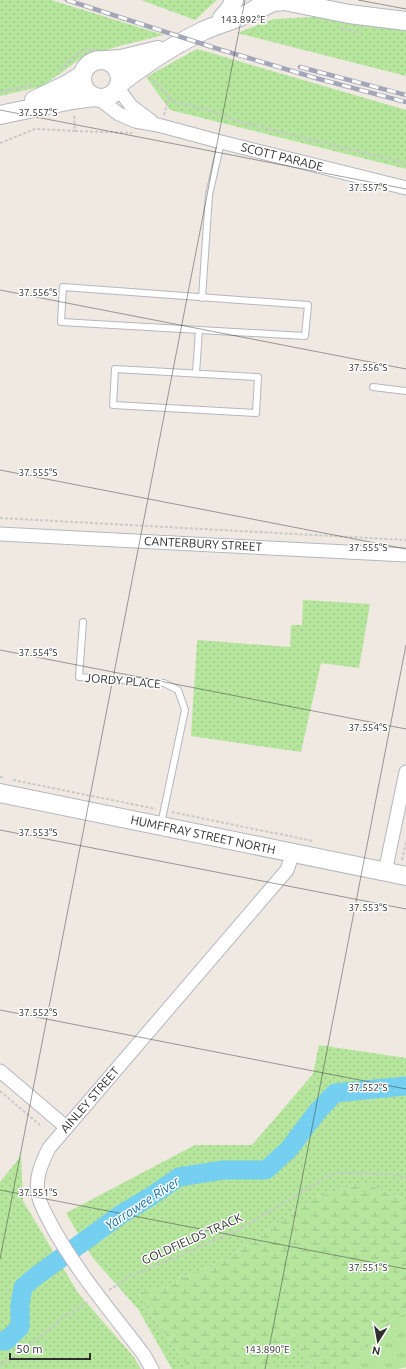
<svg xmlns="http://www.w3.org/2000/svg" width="406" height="1369" viewBox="0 0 406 1369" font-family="Ubuntu,sans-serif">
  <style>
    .grass { fill: url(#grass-tufts) }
    .wetland { fill: url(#wetland-marsh) }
    .park { fill: url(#park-dots) }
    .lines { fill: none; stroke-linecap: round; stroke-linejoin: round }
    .river { stroke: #75cff0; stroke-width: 19 }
    .lane-casing { stroke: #b4b7c1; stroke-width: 8 }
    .street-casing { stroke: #b4b7c1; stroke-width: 15 }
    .secondary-casing { stroke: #b4b7c1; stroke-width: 20 }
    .path { stroke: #c9c9c9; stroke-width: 2; stroke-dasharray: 3 2; stroke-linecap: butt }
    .lane { stroke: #fff; stroke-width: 6 }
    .street { stroke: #fff; stroke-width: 13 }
    .secondary { stroke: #fff; stroke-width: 18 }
    .rail-casing { stroke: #a3a6b8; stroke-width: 4.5 }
    .rail { stroke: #fff; stroke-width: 3; stroke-dasharray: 9; stroke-linecap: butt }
    .ticks { fill: none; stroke: #2e2e2e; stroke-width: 1; stroke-opacity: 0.45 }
    .labels { text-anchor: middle; stroke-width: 3; stroke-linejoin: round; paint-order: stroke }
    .street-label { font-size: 12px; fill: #2e2e2e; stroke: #fff }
    .water-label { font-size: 13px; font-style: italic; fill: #0d6fa3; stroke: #fff }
    .ticks-label { font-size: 10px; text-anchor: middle; fill: #2e2e2e; stroke: #fff; stroke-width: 3; stroke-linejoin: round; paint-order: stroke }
  </style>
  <defs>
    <pattern id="grass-tufts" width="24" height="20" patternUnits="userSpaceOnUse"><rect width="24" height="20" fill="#b6e59e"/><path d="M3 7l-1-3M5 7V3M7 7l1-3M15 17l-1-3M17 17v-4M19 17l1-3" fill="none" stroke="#9dc588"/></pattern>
    <pattern id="wetland-marsh" width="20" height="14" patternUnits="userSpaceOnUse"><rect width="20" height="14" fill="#b6e59e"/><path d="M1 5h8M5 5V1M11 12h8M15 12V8" fill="none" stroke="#9dc588"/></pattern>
    <pattern id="park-dots" width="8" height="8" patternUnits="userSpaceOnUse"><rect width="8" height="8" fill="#b6e59e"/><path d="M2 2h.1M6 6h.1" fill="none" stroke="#9dc588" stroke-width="1.8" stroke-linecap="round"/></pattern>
  </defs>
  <rect width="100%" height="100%" fill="#efe9e1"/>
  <path class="grass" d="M406,1312V1367L398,1369H353L372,1331Z"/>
  <path class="wetland" d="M362,1182L406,1200V1312L372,1331L353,1369H310L297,1338L267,1369H189L137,1293L169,1285L231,1256L311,1199Z"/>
  <path class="park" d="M0,0H51L164,35L119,46L81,58L43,86L0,96Z
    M141,0H217L195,20Z
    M315,17L406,31V76L237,33L274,19Z
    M197,49L406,110V169L170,110L146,77Z
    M303,600L370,604L359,668L321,663L301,752L191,736L197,640L290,647L291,625H302Z
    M319,1045L406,1058V1200L362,1182L311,1199L231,1256L169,1285L137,1293L189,1369H172L138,1309L92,1257L66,1213L195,1145H252L313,1074Z
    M21,1156L23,1201L78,1293L133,1356L141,1369H0V1182Z
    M297,1337L310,1369H267Z"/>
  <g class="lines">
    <path class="river" d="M0,1341H6L20,1327V1305L23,1287L35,1277L120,1215L150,1197L179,1177L223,1170H266L289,1149L317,1112L335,1093L406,1086"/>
    <g class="lane-casing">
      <path id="lane" d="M63,287L308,305L305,336L61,322Z
        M202,298L209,195L221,142
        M115,369L258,377L256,413L113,405Z
        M196,373L199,330
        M373,387L406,391
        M83,622L79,677L164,683L178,690L185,710L161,824"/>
    </g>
    <g class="street-casing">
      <path id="street" d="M118,88L131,106L151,121
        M98,98L119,114L135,121L158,125L221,142L406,188
        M0,534L406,555
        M385,872L406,772
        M0,1071L66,1127
        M152,1369L144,1355C113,1314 78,1273 53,1228C48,1218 42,1209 39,1198C34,1180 41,1164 49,1148L287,870L293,853"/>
    </g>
    <g class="secondary-casing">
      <path id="secondary" d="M257,10L273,2L284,1L349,14L406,21
        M222,18L230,9L234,0
        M82 79a19 19 0 1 1 38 0a19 19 0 1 1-38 0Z
        M106,60L121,59L158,50
        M119,84C145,64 173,45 203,31C224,21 250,18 266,0
        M34,100L66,85L82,75
        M0,115L72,100L94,97
        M0,793L406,876"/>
    </g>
    <path class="path" d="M340,28L361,33
      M61,70C70,58 81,47 96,50
      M150,77L173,101L214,112L237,121L406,163
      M0,92L32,85
      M164,115L169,97
      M75,131L132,133
      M0,143L35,129L75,131L74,114
      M0,518L406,540
      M0,777L5,778
      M13,780L156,809
      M172,812L273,833
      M275,833L313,841
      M402,860L406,842
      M0,1091L40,1125
      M109,1290L131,1276L238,1230L334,1173L392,1174L406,1178
      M0,1365L20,1353L64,1317L89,1301"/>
    <use href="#lane" class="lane"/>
    <use href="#street" class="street"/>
    <use href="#secondary" class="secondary"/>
    <g class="rail-casing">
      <path id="rail" d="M67,0L215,48L319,79L406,102
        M300,67L406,95"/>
    </g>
    <use href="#rail" class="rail"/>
  </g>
  <path class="ticks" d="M358,0L406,9M0,110L406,189M0,290L406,369M0,470L406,549M0,650L406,729M0,830L406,909M0,1010L406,1089M0,1190L406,1269M0,1259L245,0M265,1369L406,645"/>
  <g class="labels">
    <g class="street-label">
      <text transform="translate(282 157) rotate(14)" y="4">SCOTT PARADE</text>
      <text transform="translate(203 544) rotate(3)" y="4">CANTERBURY STREET</text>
      <text transform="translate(123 681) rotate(5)" y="4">JORDY PLACE</text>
      <text transform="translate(203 835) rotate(12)" y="4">HUMFFRAY STREET NORTH</text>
      <text transform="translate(90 1100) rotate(-49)" y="4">AINLEY STREET</text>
      <text transform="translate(192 1239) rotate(-24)" y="4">GOLDFIELDS TRACK</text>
    </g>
    <g class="water-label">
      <text transform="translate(142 1203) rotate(-33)" y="5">Yarrowee River</text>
    </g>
  </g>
  <g class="ticks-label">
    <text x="243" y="23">143.892°E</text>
    <text x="38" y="116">37.557°S</text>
    <text x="368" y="191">37.557°S</text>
    <text x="38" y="296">37.556°S</text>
    <text x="368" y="371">37.556°S</text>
    <text x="38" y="476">37.555°S</text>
    <text x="368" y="551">37.555°S</text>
    <text x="38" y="656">37.554°S</text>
    <text x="368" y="731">37.554°S</text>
    <text x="38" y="836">37.553°S</text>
    <text x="368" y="911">37.553°S</text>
    <text x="38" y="1016">37.552°S</text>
    <text x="368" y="1091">37.552°S</text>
    <text x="38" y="1196">37.551°S</text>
    <text x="368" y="1271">37.551°S</text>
    <text x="267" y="1353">143.890°E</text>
  </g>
  <g transform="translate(378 1341) rotate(191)" stroke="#ffffff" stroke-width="3" paint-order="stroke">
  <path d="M0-3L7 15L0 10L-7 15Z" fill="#2e2e2e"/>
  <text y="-6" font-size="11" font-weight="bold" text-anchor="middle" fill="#2e2e2e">N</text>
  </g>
  <path d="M10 1353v6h80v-6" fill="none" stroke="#2e2e2e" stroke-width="2"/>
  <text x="16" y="1353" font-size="12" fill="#2e2e2e" stroke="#ffffff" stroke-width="3" paint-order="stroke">50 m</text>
</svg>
